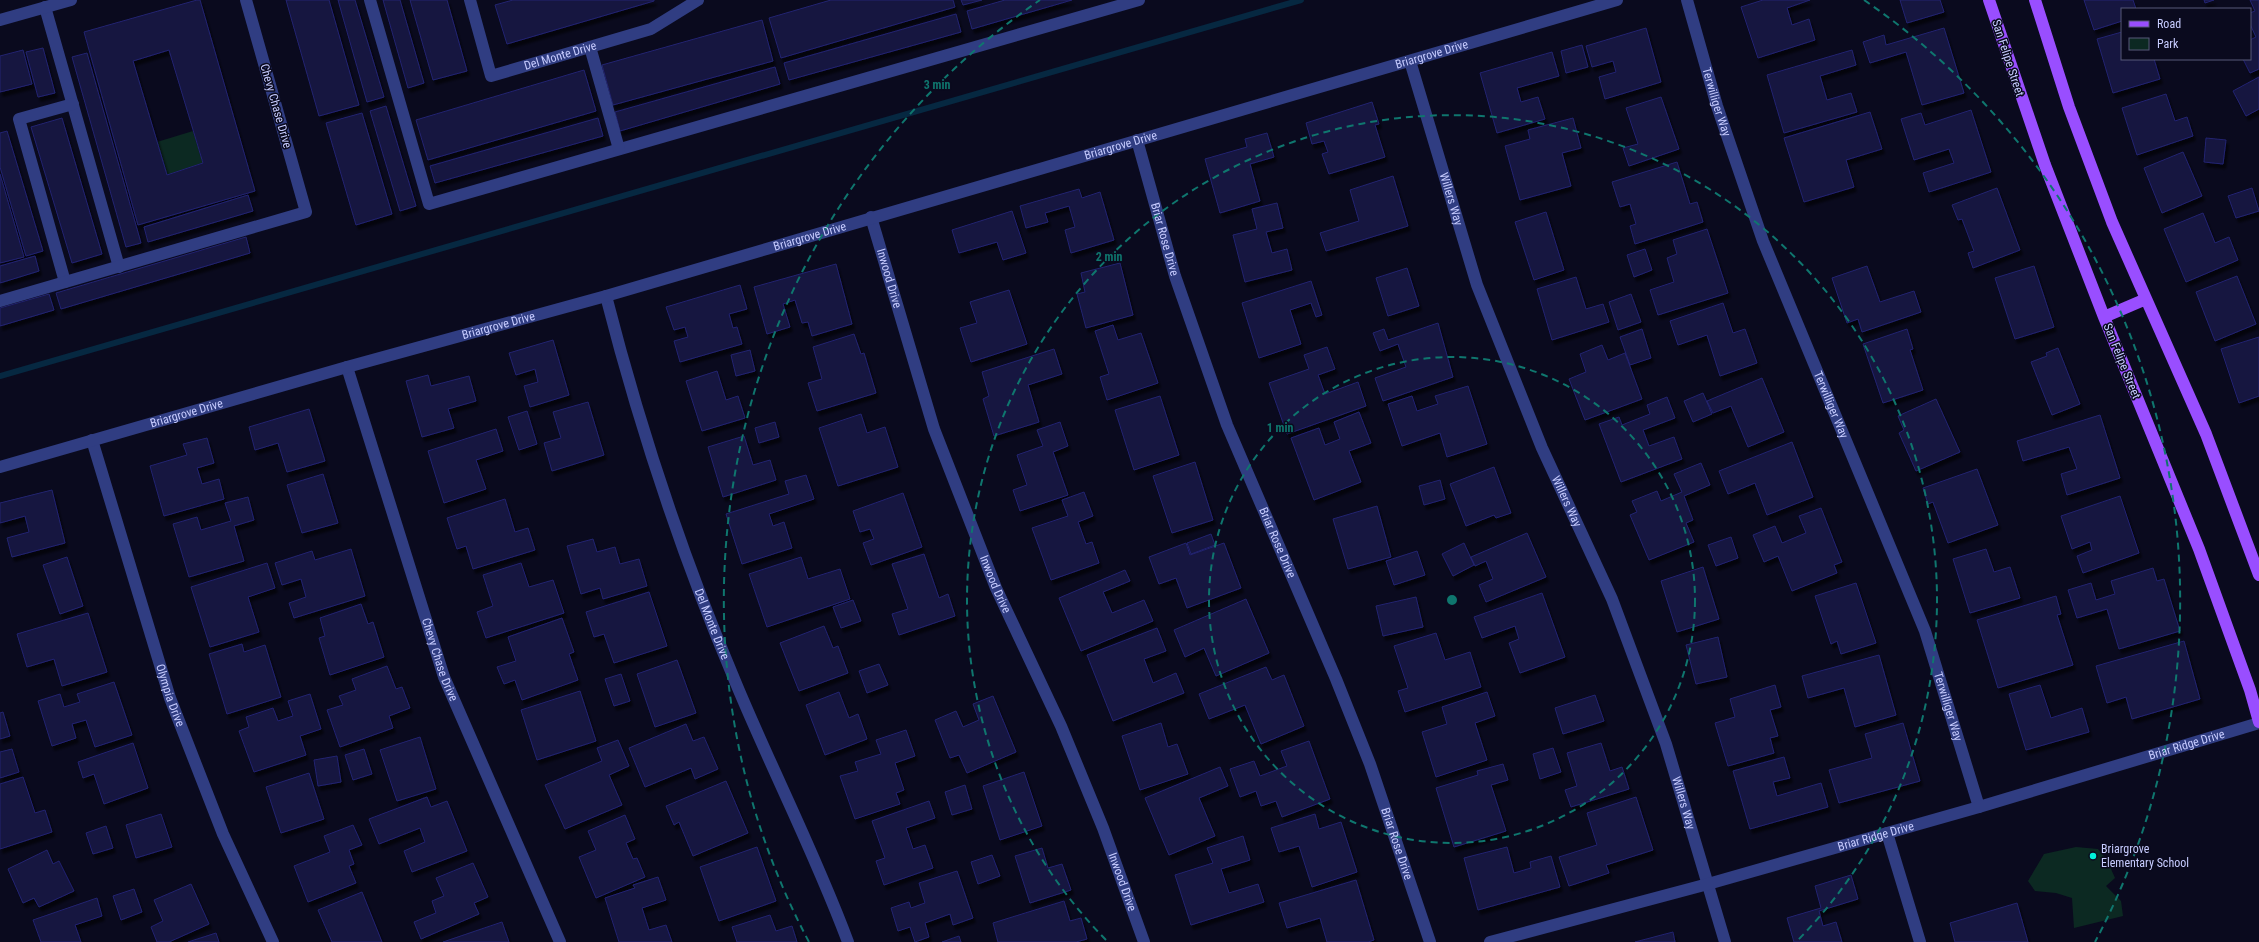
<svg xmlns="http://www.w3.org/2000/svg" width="2259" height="942" viewBox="0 0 2259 942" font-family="'Roboto Condensed',sans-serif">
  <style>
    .green { fill: #0c2922 }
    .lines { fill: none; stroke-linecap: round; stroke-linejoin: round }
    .stream { stroke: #062841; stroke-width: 6 }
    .building { fill: #141441; stroke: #232470; fill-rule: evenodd; filter: url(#shadow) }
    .minor { stroke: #303d82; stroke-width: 12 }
    .major { stroke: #994eff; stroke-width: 12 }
    .ring { fill: none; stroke: #0f766e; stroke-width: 2; stroke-dasharray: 7 5 }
    .poi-dot { fill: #00f2d9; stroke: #0a0a1e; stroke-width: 1.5 }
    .labels { text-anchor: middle; stroke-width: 3; stroke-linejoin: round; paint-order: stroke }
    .street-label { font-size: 12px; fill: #c7ccff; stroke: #0a0a1e }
    .poi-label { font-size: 12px; fill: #c7ccff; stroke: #0a0a1e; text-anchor: start }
    .centre { fill: #0f766e; stroke: #0a0a1e; stroke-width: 2 }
    .ring-label { font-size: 12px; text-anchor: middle; font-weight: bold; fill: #0f766e; stroke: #0a0a1e; stroke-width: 3; stroke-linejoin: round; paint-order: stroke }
  </style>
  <defs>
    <filter id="shadow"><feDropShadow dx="2.5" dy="4.5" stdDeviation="1" flood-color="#0009"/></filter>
  </defs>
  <rect width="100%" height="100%" fill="#0a0a1e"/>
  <path class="green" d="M193,131L203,163L167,175L157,142Z
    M2076,847L2098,849L2107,860L2115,878L2106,886L2121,901L2123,916L2074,928L2072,898L2056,893L2035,891L2028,881L2044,854Z"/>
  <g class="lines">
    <path class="stream" d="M0,376L1301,0"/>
  </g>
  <path class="building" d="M197,0H200L255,191L138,225L84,32ZM169,50L203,163L167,175L133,61Z
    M286,0H329L359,105L319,116Z
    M338,0H355L384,97L367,102Z
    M383,0H400L424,83L408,88Z
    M410,0H447L467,71L433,80Z
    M513,0H654V1L507,44L495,5Z
    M831,0H953L955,7L781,58L769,18Z
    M961,0H982L963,5Z
    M1005,0H1072L972,29L967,11Z
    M1763,0H1810L1787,8L1792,25L1809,19L1815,40L1758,58L1741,7Z
    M1900,0H1940L1944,12L1907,23Z
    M2084,0H2133L2136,9H2122V21L2094,30Z
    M2204,0H2214L2205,3Z
    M2250,0H2259V69L2250,73L2243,59H2250V40L2256,37L2250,24V13L2255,11Z
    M956,14L961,32L789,80L784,63Z
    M762,20L773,61L613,105L602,65Z
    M1646,28L1661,82L1605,99L1599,77L1616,72L1613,61L1592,67L1586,46Z
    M1944,28L1964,93L1922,105L1906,52L1870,63L1863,42L1884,35L1886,45Z
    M2122,32V59H2154L2160,79L2113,93L2097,39Z
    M1582,45L1588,67L1566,73L1561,51Z
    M43,48L55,93L38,97L26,52Z
    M23,50L32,84L0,92V56Z
    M1852,50L1856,65L1820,76L1827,100L1851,93L1857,112L1784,133L1767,75Z
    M1552,52L1559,76L1517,88L1521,102L1538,97L1545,119L1497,133L1480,73Z
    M87,53L141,243L126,247L72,57Z
    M775,67L780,84L620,131L615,112Z
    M584,70L596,111L428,160L416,120Z
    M2259,77V109L2246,116L2233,91Z
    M2166,94L2175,121L2187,117L2193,136L2137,155L2122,108Z
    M1661,97L1679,149L1629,166L1623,148L1638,144L1626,108Z
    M1372,102L1379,124L1375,125L1385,157L1329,174L1322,154L1328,152L1324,141L1312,144L1306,123Z
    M386,106L416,206L400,211L370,111Z
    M1971,110L1991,172L1929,192L1923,173L1954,163L1949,149L1914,160L1901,119L1921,113L1925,125Z
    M1870,112L1882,149L1846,160L1854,187L1804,202L1784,138Z
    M362,113L392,214L356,225L326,123Z
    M62,118L102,254L72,263L31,127Z
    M598,118L603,136L435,183L430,166Z
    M1573,118L1581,148L1562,153L1571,186L1520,200L1505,146L1530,139L1528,130Z
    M7,131L43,251L26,256L0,167V133Z
    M1267,133L1274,157L1250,164L1260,201L1220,213L1205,159L1247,147L1245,139Z
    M2206,138L2226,140L2223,164L2204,162Z
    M2183,152L2202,196L2162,213L2144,168Z
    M1677,162L1690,204L1697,202L1703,222L1635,244L1630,226L1636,224L1630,204L1620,207L1612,182Z
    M0,174L24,257L0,263Z
    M1393,176L1408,226L1326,251L1320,233L1359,221L1350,190Z
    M1997,188L2020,250L1973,268L1968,253L1974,251L1962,219L1958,220L1952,205Z
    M2252,188L2259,211L2236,218L2228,196Z
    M1079,189L1082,198L1100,192L1114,240L1071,253L1065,230L1075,227L1069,206L1045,213L1048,222L1026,228L1020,206Z
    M248,195L253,211L148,242L144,227Z
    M1277,203L1283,228L1266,232L1272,253L1287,249L1292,270L1245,282L1233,235L1257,229L1252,209Z
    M1012,211L1026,253L1003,260L997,242L959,253L952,230Z
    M1546,212L1564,270L1534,280L1515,222Z
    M2203,213L2215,243L2229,237L2238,260L2186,282L2164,229Z
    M1707,229L1728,293L1658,315L1650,290L1674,282L1667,258L1677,254L1673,240Z
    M246,237L250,253L61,309L56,293Z
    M1645,249L1652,270L1634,277L1627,255Z
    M35,256L39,271L0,283V266Z
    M1120,263L1133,315L1086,328L1077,294L1085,292L1081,273Z
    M836,264L852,324L812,336L808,322L802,323L795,300L783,304L790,327L767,334L754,287Z
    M1867,266L1880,302L1914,291L1921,312L1862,332L1858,319L1847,323L1832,278Z
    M2034,266L2054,327L2015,339L1995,278Z
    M1407,268L1419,306L1388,316L1376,278Z
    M2237,276L2256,324L2215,341L2196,292Z
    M1576,277L1586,309L1603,304L1609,322L1552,340L1537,289Z
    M1311,281L1322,315L1316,317L1311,303L1290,310L1301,344L1259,358L1242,303Z
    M740,285L747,309L729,314L733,328L737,327L742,344L680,362L674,341L688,337L685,327L674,330L666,307Z
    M1009,290L1027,344L971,362L960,328L977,323L970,302Z
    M49,294L54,310L0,326V308Z
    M1631,294L1641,322L1618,330L1609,302Z
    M1723,303L1733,333L1745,329L1757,363L1720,376L1707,335L1678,345L1670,321Z
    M1438,323L1453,377L1383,401L1375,378L1406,367L1398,344L1380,351L1373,333L1384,329L1388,340Z
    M1113,325L1118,340L1141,333L1158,383L1107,400L1100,377L1109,374L1095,331Z
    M1642,329L1651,358L1630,365L1620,337Z
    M1907,329L1913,349L1910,350L1923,390L1883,403L1863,344Z
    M854,334L861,354L864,353L876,393L817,411L808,383L822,379L813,347Z
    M2259,337V396L2239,403L2221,349Z
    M553,340L569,395L530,407L524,386L538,382L535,369L516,375L509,353Z
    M1602,345L1608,360L1625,353L1642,399L1585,420L1569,379L1586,372L1580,354Z
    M1327,347L1335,369L1318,375L1325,394L1358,382L1366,406L1287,434L1269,383L1309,369L1304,355Z
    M2058,348L2080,404L2052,415L2031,362L2047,356L2046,353Z
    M1054,349L1062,374L1028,385L1039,422L994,436L983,399L989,396L982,372Z
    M750,350L755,371L736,376L731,355Z
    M717,371L726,400L738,396L745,418L702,431L686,381Z
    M428,375L431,386L469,376L476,401L448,409L454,428L422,437L406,381Z
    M1762,378L1784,432L1748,447L1731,406L1713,413L1707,401Z
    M1468,386L1487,444L1447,457L1440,433L1402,446L1388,404L1412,396L1417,411L1438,404L1435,396Z
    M1703,393L1712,414L1693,422L1684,401Z
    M1160,396L1179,455L1134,470L1115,410Z
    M1667,397L1675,418L1643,430L1649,446L1674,437L1682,459L1621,482L1599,424L1619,417L1622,425L1650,414L1647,405Z
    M1936,399L1960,452L1916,471L1899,433L1904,430L1898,416Z
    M588,402L604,455L552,471L544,443L561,438L553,412Z
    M309,409L325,461L287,472L278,443L255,450L249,427Z
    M527,411L537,444L519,450L508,417Z
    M1359,412L1371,443L1349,451L1361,482L1314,500L1291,438L1319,428L1325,445L1340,439L1334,422Z
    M861,414L867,433L885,427L898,467L838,486L819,428Z
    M2100,415L2120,478L2067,495L2061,474L2077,469L2069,447L2023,461L2017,441Z
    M775,422L779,437L759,443L755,428Z
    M1060,422L1068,446L1053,452L1068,495L1020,511L1013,490L1027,485L1017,455L1043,446L1037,430Z
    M496,429L503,451L476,460L486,489L444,503L428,451Z
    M744,436L753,465L770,460L776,480L723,497L708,447Z
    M207,438L214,463L197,468L202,484L219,479L224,499L164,516L150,466L187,455L183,444Z
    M1792,442L1813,497L1767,515L1755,483L1728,494L1719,471Z
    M1195,462L1213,520L1172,533L1153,476Z
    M1701,463L1710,485L1684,496L1693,520L1686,523L1694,542L1649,560L1630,515L1637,512L1632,501L1657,491L1661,501L1682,492L1674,474Z
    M1494,467L1511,513L1496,518L1494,515L1466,526L1450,484Z
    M1977,469L1998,525L1948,543L1933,502L1928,504L1923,488Z
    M323,474L338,523L302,533L287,485Z
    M806,475L814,499L769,514L773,526L784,522L792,548L742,564L726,514L789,494L785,481Z
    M1440,480L1445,499L1424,505L1419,486Z
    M52,490L65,543L12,557L7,538L29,532L25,516L0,523V503Z
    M1084,492L1093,516L1078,522L1086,544L1092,542L1099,563L1051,580L1032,528L1068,516L1062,500Z
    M903,493L922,547L871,565L863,543L874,539L870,529L860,532L853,511Z
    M2120,496L2139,553L2083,573L2077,556L2092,550L2090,542L2072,549L2061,516Z
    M248,497L254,520L234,526L244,561L189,577L173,524L197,517L201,530L231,521L225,503Z
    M505,499L515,532L528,528L535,550L473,569L466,546L457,549L447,518Z
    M1377,506L1391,557L1348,569L1333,519Z
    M1821,508L1842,562L1834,565L1837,573L1792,591L1778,556L1764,562L1753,535L1775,526L1782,543L1806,533L1799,516Z
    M1527,533L1546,577L1486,602L1479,585L1493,579L1486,561L1475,566L1471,557Z
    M1211,534L1215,545L1191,554L1187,543Z
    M1731,537L1738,558L1716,566L1708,545Z
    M593,539L597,552L615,547L620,564L639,559L647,586L603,599L600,588L581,594L567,546Z
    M1186,543L1190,555L1224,543L1241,588L1187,608L1176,578L1159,584L1149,557Z
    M1464,543L1474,565L1453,576L1442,554Z
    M351,549L365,596L294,618L289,603L306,597L301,579L282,585L275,563L312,551L315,560Z
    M1986,549L1994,572L2010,567L2020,598L1970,613L1953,559Z
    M1417,551L1425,575L1394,585L1386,561Z
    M924,554L939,598L948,594L955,616L899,635L892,614L908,609L892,564Z
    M67,557L83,606L60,614L43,565Z
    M801,557L808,579L840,569L850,599L767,627L749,574Z
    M267,563L275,588L248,597L259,632L210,647L191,587Z
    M521,563L529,587L553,580L564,613L486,638L477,612L493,606L483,575Z
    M1703,567L1719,619L1677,632L1661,581Z
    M2153,568L2157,581L2164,579L2180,631L2119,649L2107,609L2077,618L2068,590L2091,583L2096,600L2115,594L2111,581Z
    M1125,570L1130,581L1103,592L1112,613L1144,600L1153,621L1081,651L1059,598Z
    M1856,583L1876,643L1841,654L1837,641L1831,644L1815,596Z
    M649,592L667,646L614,663L604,634L594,637L586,612Z
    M1542,593L1565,657L1520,673L1509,643L1519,639L1515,626L1482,638L1474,617Z
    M2056,596L2061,614L2057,615L2073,665L1998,688L1977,620Z
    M1416,597L1423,627L1383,636L1376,606Z
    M1246,599L1269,653L1216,676L1204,648L1185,657L1174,630Z
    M853,600L861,621L841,628L833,607Z
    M361,604L368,624L373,622L384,657L330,675L319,638L325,636L320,618Z
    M88,613L107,672L62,686L54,659L27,667L17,634Z
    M562,618L574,652L569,654L578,680L522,700L515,680L504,684L497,667L516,661L508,637Z
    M824,626L833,648L838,646L848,673L799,691L780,643Z
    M1157,628L1166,651L1144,659L1153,683L1176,673L1184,693L1113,721L1087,655Z
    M1436,633L1445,660L1470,652L1481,687L1405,712L1398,691L1408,688L1394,646Z
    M1718,637L1727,677L1696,684L1686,645Z
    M2184,641L2200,699L2132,719L2126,697L2107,703L2096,666Z
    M242,644L244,652L265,645L281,697L227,714L209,654Z
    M1879,655L1896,715L1855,727L1844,688L1808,698L1802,676Z
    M677,660L696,713L655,727L637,674Z
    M879,664L888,685L867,693L859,671Z
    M387,666L396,689L402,687L410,708L389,716L393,728L340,747L327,710L343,705L339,696L356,690L352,679Z
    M1266,667L1272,680L1284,675L1304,726L1261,744L1245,705L1209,719L1199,694Z
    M621,674L630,701L614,706L605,679Z
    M114,682L132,735L95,747L86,720L72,724L76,738L52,746L38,701L60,694L64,707L80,702L77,694Z
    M1775,685L1781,707L1770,710L1778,736L1770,738L1774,753L1728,766L1715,723L1735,717L1730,699Z
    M2040,685L2051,718L2082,708L2089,732L2026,750L2009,694Z
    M580,691L596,741L537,760L521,710Z
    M839,692L849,718L858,714L867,739L825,755L806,705Z
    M1487,692L1495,716L1475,723L1487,760L1436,777L1422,732L1447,724L1442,707Z
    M310,694L321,729L300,736L306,755L254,772L239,731L249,727L246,717L273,708L278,721L293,716L288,701Z
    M1595,695L1604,721L1563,734L1555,708Z
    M993,696L1016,752L967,773L959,755L950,758L935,720L956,711L963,727L979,720L973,704Z
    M3,712L10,736L0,739V713Z
    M1161,723L1168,747L1177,744L1188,774L1140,790L1122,736Z
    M1903,723L1920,781L1839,803L1829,770L1872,758L1865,734Z
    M686,724L693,741L704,737L718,769L695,779L691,768L645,787L629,748Z
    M906,730L915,756L895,763L904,790L896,793L900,804L855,819L840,776L858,771L855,762L881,754L876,740Z
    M420,737L436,789L397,801L380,750Z
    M618,740L629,766L609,775L622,805L565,829L545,785L602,761L597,748Z
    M1309,741L1330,799L1282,817L1276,801L1261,806L1256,791L1240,797L1230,769L1254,761L1260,776L1287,766L1281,751Z
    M133,743L148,788L104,804L94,774L83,778L78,762Z
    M1601,743L1610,771L1622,767L1629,789L1571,807L1565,790L1577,786L1567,753Z
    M1553,748L1561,772L1540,779L1533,754Z
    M12,749L19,772L0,778V752Z
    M364,749L372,774L353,780L345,755Z
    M337,756L341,782L318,786L314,760Z
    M1784,757L1790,778L1773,782L1777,796L1821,783L1828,807L1750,829L1733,771Z
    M1503,764L1508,780L1491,785L1506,831L1454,847L1436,788L1478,775L1477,771Z
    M1220,767L1228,786L1199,798L1215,836L1169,855L1145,798Z
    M1024,772L1042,826L1000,840L983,786Z
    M309,773L324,819L281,833L266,787Z
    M23,777L35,813L45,810L52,832L0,849V784Z
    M726,781L748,833L693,856L679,822L674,825L666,806Z
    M965,785L972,809L952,815L945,792Z
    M427,797L431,807L447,801L467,851L412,872L404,851L425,842L420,828L379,844L369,819Z
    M1636,797L1653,850L1606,865L1609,873L1569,886L1559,857L1597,845L1587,813Z
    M929,801L935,818L906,828L913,849L925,845L933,868L884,885L876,861L885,858L872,821Z
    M161,814L172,847L136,858L126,825Z
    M1315,814L1319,829L1341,822L1357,872L1312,887L1299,846L1279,852L1271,828Z
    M625,815L635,839L626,843L633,859L637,858L645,877L596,898L579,857L596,850L588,831Z
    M353,825L362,845L349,850L354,864L349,866L356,883L308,902L294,866L330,852L324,836Z
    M106,826L113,848L93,854L86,833Z
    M1243,836L1250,860L1221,869L1229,893L1258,884L1264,902L1191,925L1175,875L1213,863L1207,848Z
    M757,847L776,901L719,921L700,867Z
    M1507,847L1514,873L1531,868L1530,862L1551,856L1560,887L1478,910L1464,858Z
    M1042,848L1048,868L1062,864L1071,890L1030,903L1015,856Z
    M47,850L53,864L59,861L74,891L39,907L34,898L23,903L8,869Z
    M992,855L1000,876L978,884L971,862Z
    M473,863L488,897L474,903L479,914L421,939L414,922L436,913L432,901L444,896L436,878Z
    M957,871L973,918L953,925L950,914L925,923L929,937L915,942L910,927L898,931L891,908L909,902L911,908L925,903L919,883Z
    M1851,875L1858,899L1819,911L1823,926L1836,922L1842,942H1794L1787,918L1821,908L1815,886Z
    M658,877L666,900L642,908L649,930L666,925L672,942H619L605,898L635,888L633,885Z
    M1356,880L1374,940L1368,942H1327L1320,918L1287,928L1279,903Z
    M191,884L209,924L169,942H157L151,927L163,921L154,900Z
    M134,889L142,912L121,920L113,896Z
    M362,892L382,942H332L318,910Z
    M97,898L102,916L75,925L81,942H41L33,920Z
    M1064,901L1070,921L1081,918L1087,939L1076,942H998L993,923Z
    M2017,903L2028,942H1955L1950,923Z
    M770,915L776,931L792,926L797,942H737L732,927Z
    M502,922L509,942H443Z
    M1673,932L1675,942H1635Z
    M216,933L219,942H188Z
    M959,936L961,942H942Z"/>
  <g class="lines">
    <g class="minor">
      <path d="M370,0L429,204L1139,0"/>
      <path id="s1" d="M470,0L491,76L651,29L698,0"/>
      <path id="s2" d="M1687,0L1717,106L1763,241L1925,631L1979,807"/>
      <path d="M45,7L119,267"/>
      <path d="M0,20L71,0"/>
      <path d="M590,47L619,149"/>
      <path id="s3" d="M1410,61L1477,285L1542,448L1612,599L1666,744L1725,942"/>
      <path id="s4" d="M1137,140L1175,276L1227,425L1336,679L1370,764L1430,942"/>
      <path id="s5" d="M871,217L934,429L996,588L1061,726L1103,828L1144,942"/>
      <path d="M65,282L19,119L73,104"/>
      <path id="s6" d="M606,296C639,425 683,558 735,681C771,768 815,853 848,942"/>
      <path d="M0,301L306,212L246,0"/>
      <path id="s7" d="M347,367L444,677L560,942"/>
      <path id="s8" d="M92,440L170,698L223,834L273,942"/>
      <path id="s9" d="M0,467L347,367L606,296L1617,0"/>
      <path d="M1887,833L1920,942"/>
      <path id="s10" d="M1490,942L1708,884L1979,807L2259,723"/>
    </g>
    <path class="major" d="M1989,0L2045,165L2104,317L2199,549L2250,690L2259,722
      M2035,0L2069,107L2112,222L2206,434L2259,575
      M2104,317L2146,299"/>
  </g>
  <g class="ring">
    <circle cx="1452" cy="600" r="243"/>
    <path d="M1106 940A485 485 0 1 1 1798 940"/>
    <path d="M809 942A728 728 0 0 1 1040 0M1864 0A728 728 0 0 1 2095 942"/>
  </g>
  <circle class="poi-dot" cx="2093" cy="856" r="4"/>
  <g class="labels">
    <g class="street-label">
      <text dy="4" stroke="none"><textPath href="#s9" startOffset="1490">Briargrove Drive</textPath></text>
      <text dy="4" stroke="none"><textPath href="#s1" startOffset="151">Del Monte Drive</textPath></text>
      <text transform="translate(2008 58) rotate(72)" y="4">San Felipe Street</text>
      <text dy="4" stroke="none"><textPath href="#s2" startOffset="106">Terwilliger Way</textPath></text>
      <text transform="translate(276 106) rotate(74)" y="4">Chevy Chase Drive</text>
      <text dy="4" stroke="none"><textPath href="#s9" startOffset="1166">Briargrove Drive</textPath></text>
      <text dy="4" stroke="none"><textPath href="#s3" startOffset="144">Willers Way</textPath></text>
      <text dy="4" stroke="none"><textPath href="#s9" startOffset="842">Briargrove Drive</textPath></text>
      <text dy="4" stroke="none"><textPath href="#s4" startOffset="103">Briar Rose Drive</textPath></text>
      <text dy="4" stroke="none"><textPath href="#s5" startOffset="64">Inwood Drive</textPath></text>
      <text dy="4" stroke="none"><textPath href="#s9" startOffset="518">Briargrove Drive</textPath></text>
      <text transform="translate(2122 361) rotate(68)" y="4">San Felipe Street</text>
      <text dy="4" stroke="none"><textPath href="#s2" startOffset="430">Terwilliger Way</textPath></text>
      <text dy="4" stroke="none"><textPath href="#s9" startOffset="194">Briargrove Drive</textPath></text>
      <text dy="4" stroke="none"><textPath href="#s3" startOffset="468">Willers Way</textPath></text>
      <text dy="4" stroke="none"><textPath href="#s4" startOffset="427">Briar Rose Drive</textPath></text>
      <text dy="4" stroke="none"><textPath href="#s5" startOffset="388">Inwood Drive</textPath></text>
      <text dy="4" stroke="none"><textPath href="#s6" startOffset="345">Del Monte Drive</textPath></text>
      <text dy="4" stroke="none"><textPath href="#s7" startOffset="307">Chevy Chase Drive</textPath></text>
      <text dy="4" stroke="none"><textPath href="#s8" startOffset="267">Olympia Drive</textPath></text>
      <text dy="4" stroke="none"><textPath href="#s2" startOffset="754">Terwilliger Way</textPath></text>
      <text dy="4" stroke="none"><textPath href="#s10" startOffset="724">Briar Ridge Drive</textPath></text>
      <text dy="4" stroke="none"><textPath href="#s3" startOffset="792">Willers Way</textPath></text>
      <text dy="4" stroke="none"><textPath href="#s10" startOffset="400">Briar Ridge Drive</textPath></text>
      <text dy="4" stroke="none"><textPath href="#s4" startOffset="751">Briar Rose Drive</textPath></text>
      <text dy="4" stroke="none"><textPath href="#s5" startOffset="712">Inwood Drive</textPath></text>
    </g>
    <g class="poi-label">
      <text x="2101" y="853">Briargrove<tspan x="2101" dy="14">Elementary School</tspan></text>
    </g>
  </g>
  <circle cx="1452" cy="600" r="6" class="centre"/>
  <g class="ring-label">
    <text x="937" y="89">3 min</text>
    <text x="1109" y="261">2 min</text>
    <text x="1280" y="432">1 min</text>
  </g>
  <rect x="2121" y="8" width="130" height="52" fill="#0a0a1e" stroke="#565878"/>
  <rect x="2129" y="21" width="20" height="6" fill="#994eff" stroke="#565878"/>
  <text x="2157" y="28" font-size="12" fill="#c7ccff">Road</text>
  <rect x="2129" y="38" width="20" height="12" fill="#0c2922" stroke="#565878"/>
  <text x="2157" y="48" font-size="12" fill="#c7ccff">Park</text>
</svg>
